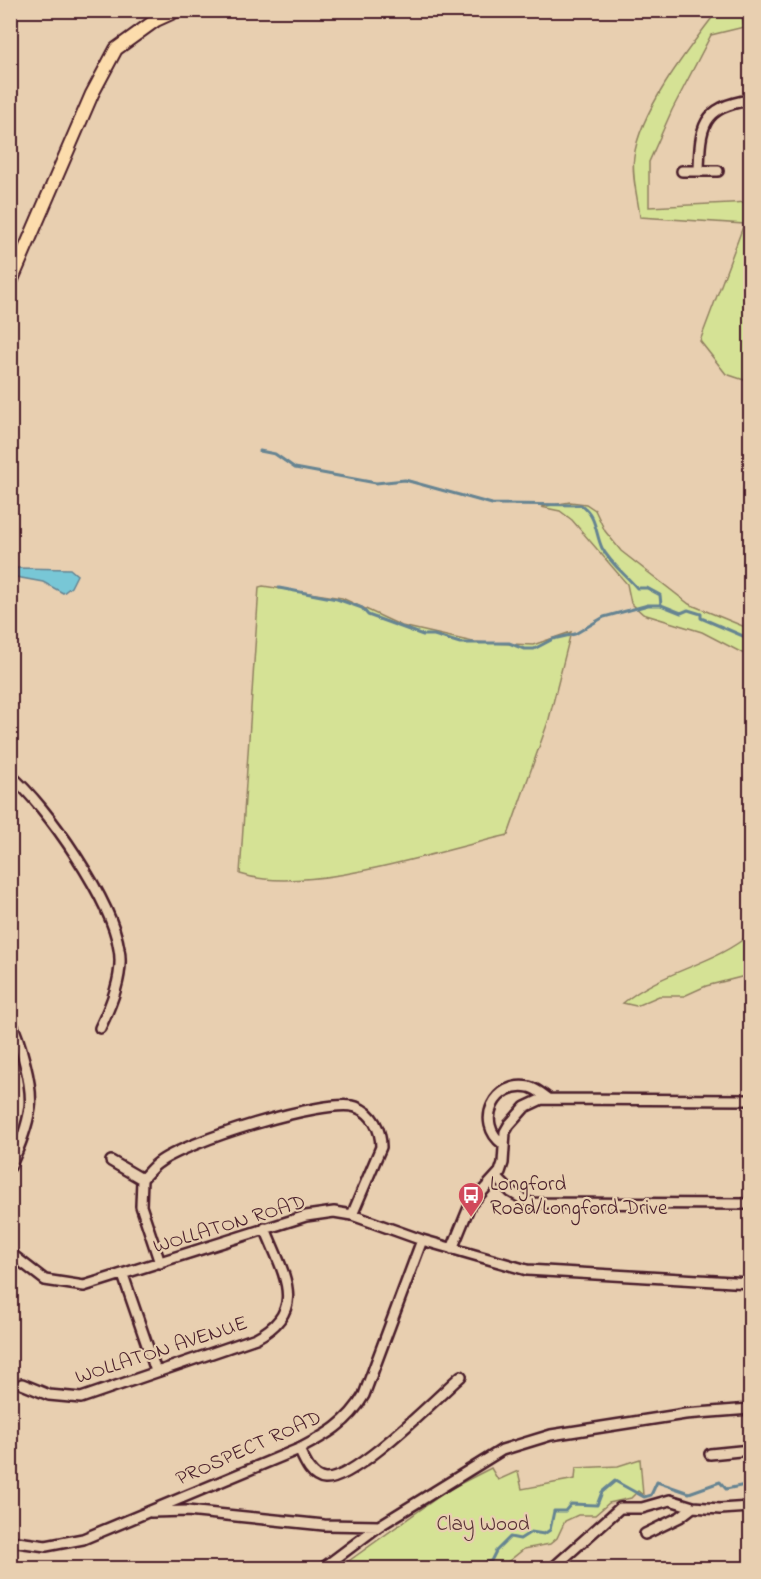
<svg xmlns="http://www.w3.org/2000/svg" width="761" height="1579" viewBox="0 0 761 1579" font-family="'Indie Flower',sans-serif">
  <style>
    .green { fill: #d5e295; stroke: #908060; stroke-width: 1.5 }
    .water { fill: #78c7d6; stroke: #668492; stroke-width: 1.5 }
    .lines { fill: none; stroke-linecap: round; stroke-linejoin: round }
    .stream { stroke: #668492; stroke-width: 3 }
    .minor-casing { stroke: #4a1f2b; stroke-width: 14 }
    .major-casing { stroke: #4a1f2b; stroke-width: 16 }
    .minor { stroke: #e8cfb0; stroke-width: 9 }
    .major { stroke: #fcdcac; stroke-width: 12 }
    .labels { text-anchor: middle; stroke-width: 4.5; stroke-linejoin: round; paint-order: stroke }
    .poi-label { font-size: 21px; fill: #4a1f2b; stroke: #e8cfb0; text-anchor: start }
    .street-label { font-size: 21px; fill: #4a1f2b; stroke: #e8cfb0 }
    .park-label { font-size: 21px; fill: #583236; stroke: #e8cfb0 }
  </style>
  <rect width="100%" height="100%" fill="#e8cfb0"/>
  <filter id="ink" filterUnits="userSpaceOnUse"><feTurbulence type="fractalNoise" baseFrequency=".0167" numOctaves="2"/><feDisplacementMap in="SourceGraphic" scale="12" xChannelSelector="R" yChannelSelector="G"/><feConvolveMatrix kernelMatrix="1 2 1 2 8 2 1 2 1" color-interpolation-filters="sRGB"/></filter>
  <g filter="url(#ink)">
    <path class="green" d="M718,10L741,11L744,27L711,35L672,110L649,162V207L750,202V382L726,374L700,341L744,224L640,217C638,199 631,175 634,157C640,110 689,48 718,10Z
      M570,502L586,504L595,510L605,531L621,551L689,604L750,629V657L702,632L643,614L631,603L627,584L572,520L560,511L541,507Z
      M263,586L342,598L402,626L473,642L533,645L571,632L549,719L508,835C438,851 307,896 240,874L259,587Z
      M750,934V972L745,976L706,986L684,996H659L636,1006L623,1003C663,970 714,965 750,934Z
      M640,1459L643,1495L638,1491L631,1498L609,1503L595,1515H578L565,1521L557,1538L550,1544L524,1549L500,1568H339L448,1490L491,1468L498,1480L518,1471L522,1489L575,1479L576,1468L618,1466Z"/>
    <path class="water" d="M16,568L70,569L77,575L71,587L63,593L43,582L16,577L12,572Z"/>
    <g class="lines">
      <path class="stream" d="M260,451L275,454L295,468L376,483L405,480L492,504L581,505C597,516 595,533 602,548C610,563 626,575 637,588H647L660,595L661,605
        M279,588L337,599L362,608L368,615L423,635H434L460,643H509L524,649H534L553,639L575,634L604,617L648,605H661L681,613L688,610L701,614V618L750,639
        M468,1568L491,1561L496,1551L510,1537L520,1539L531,1532L544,1534L550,1530L554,1511H565L571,1504L597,1505L602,1492L615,1481L644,1497L651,1495L657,1482L689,1493L720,1482L726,1489L750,1484"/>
      <g class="minor-casing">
        <path id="minor" d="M750,10V11
          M682,171H718
          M699,171C700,126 702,107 750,100
          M10,775C47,806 112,901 119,949C124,975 111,1005 100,1028
          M10,1020C20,1041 33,1085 30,1108C27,1129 19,1148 10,1167
          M503,1144C474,1123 495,1080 529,1087C537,1089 543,1095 549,1099
          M111,1161L142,1179
          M497,1178L511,1192L530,1203L750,1204
          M452,1249L470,1205L500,1172L503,1163L505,1132L509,1125L525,1107L542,1099L750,1100
          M10,1253L45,1280L84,1286L306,1216L334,1212L352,1215L422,1240L527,1270L750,1283
          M160,1263L141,1206L142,1179C147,1174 152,1167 158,1163C184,1142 326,1097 356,1107C373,1113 381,1130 381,1147L352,1215
          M123,1275L156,1371
          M22,1384L49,1395L81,1398L256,1338C310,1310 282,1272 265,1228
          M299,1449C304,1460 311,1478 325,1479C355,1481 436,1398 461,1376
          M710,1454L750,1450
          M151,1512L187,1511L324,1525L379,1526
          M645,1534L680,1517L693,1507
          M10,1541L46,1546L83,1539L299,1449C326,1435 348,1423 364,1395L422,1240
          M323,1568L379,1526L502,1450L551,1435L685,1414L750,1409
          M553,1568L620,1508H642L670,1500L693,1507L720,1509L750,1507"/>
      </g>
      <g class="major-casing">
        <path id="major" d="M10,284L92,94L116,49L156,20L178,10"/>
      </g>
      <use href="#minor" class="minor"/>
      <use href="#major" class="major"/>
    </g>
  </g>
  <defs>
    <g id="bus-pin" transform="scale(1.35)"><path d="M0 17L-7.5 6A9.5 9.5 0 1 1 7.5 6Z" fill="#d1495b" stroke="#e8cfb0"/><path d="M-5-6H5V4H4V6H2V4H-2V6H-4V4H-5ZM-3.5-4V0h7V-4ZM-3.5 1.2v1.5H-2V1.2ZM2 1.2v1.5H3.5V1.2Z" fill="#fff"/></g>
  </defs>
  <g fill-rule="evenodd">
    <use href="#bus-pin" x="471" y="1195"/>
  </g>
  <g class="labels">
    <g class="poi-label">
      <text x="490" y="1190">Longford<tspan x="490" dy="24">Road/Longford Drive</tspan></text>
    </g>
    <g class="street-label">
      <text transform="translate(229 1223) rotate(-17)" y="7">WOLLATON ROAD</text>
      <text transform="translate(161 1349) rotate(-18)" y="7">WOLLATON AVENUE</text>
      <text transform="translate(248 1447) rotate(-24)" y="7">PROSPECT ROAD</text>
    </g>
    <g class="park-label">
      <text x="483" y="1530">Clay Wood</text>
    </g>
  </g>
  <rect width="761" height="1579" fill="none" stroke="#e8cfb0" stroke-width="36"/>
  <rect x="18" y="18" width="725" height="1543" fill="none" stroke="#4a1f2b" stroke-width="2" filter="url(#ink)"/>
</svg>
